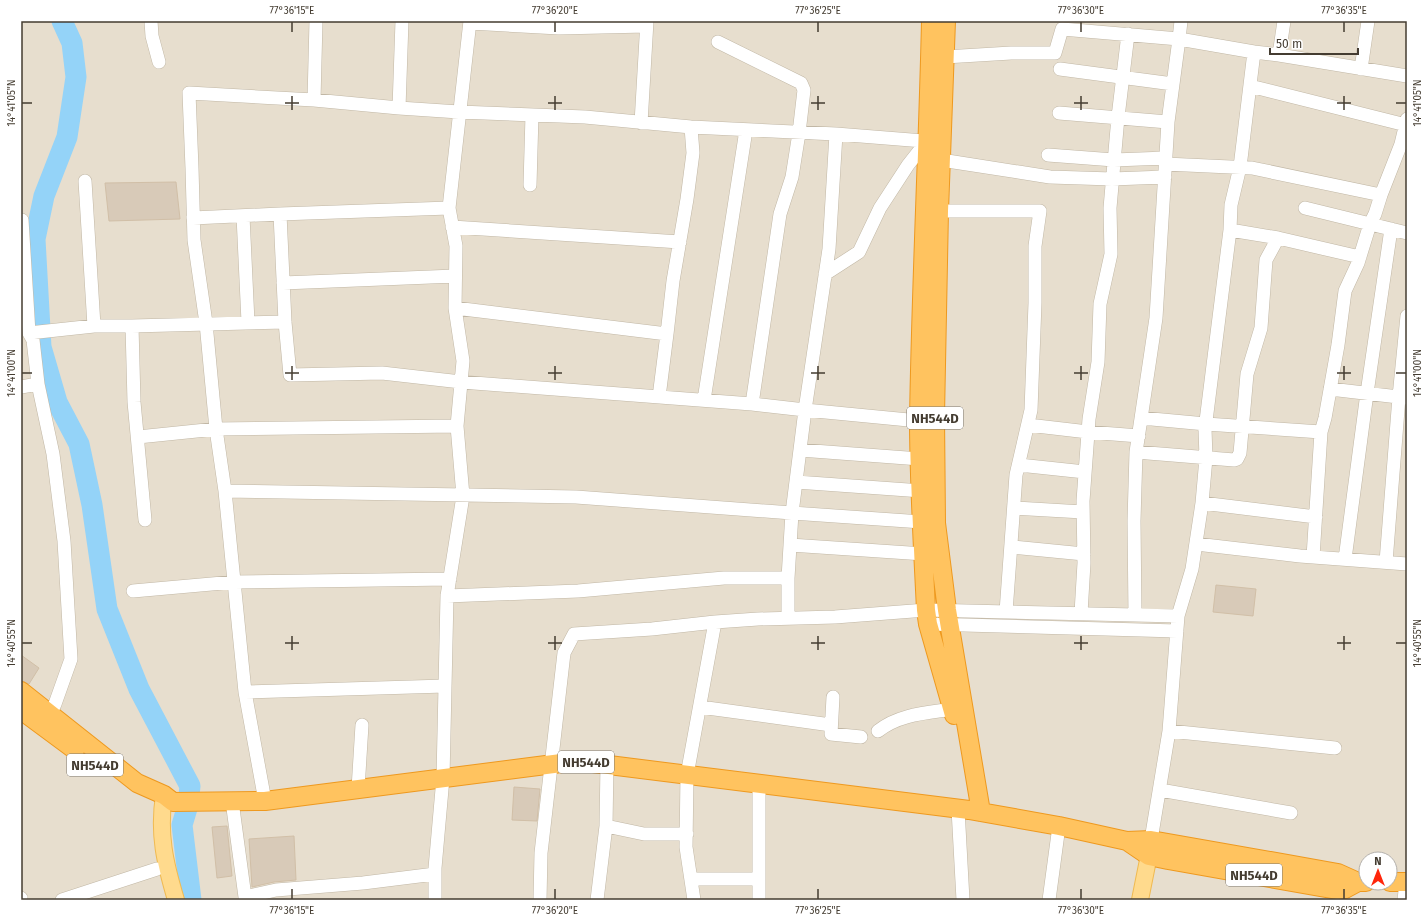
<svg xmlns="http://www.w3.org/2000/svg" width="1428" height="921" viewBox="0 0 1428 921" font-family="'Fira Sans',sans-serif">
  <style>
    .residential { fill: #e7dece; fill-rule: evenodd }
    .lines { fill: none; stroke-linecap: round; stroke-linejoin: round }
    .river { stroke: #94d3f8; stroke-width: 21 }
    .building { fill: #d8cab8; stroke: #d1bfa7 }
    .minor-casing { stroke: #c1b7a5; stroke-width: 14 }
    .major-casing { stroke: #f0ba51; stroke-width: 18 }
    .highway-casing { stroke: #ee991f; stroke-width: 20 }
    .minor { stroke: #fff; stroke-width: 13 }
    .major { stroke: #ffda8d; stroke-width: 16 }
    .highway { stroke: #ffc35f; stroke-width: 18 }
    .ticks { fill: none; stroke: #443c31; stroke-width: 1.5 }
    .labels { text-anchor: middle; stroke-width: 3.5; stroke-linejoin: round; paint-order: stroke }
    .shield { fill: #fff; stroke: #7c766f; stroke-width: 1 }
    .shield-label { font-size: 13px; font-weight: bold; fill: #443c31 }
    .neatline { fill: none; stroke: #443c31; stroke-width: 1.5 }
    .ticks-label { font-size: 10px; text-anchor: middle; fill: #443c31 }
  </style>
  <rect width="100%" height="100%" fill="#f3ece0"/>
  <path class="residential" d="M21,21H1407V900H21ZM1366,859H1390V883H1366Z"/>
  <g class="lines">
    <path class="river" d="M62,21L72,43L76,77L67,137L44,196L35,239L41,347L57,402L79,444L92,505L107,609L139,689L190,786L188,805L182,825L191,900"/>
  </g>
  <path class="building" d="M176,182L180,219L109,221L105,183Z
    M1216,585L1256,589L1253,616L1213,612Z
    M21,655L39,668L29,684L21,681Z
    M514,787L540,789L537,821L512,820Z
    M227,826L232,876L217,878L212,827Z
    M294,836L296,880L274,882L252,887L249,839Z"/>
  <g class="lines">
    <g class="minor-casing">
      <path id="minor" d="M151,21L152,36L159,62
        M470,23L559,28V21
        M559,28L646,26
        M718,42L801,83L804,90L799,133L792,177L780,214L752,404
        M1254,52L1279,55L1407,76
        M1279,55L1284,21
        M945,57L1011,53H1055L1062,29L1179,39L1181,21
        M1060,69L1173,84
        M1361,69L1368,21
        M1250,86L1406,125
        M314,100L316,21
        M399,108L402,21
        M1059,113L1168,122
        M641,123L647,21
        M836,134L829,249L805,410L919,421
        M1048,155L1114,160L1166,158
        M941,160L1050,177L1112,179L1165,177
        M1165,164L1252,168L1381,195
        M85,181L94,326
        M530,185L532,115
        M449,208L280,214L285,322L290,375L382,373L461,382L752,404L805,410L792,513L922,522
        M1305,208L1407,233
        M939,211H1040L1035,246V303L1031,410L1016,475L1006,612
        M243,216L248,322
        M193,218L280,214
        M21,220H22L29,333L33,340L38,384L53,454L64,541L71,659L55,704L50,715
        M452,227L680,242
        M1230,230L1278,238
        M825,274L859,252L880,208L908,165L927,141
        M283,283L455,276
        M455,308L667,334L673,281L687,199L693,153L691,127
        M29,333L94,326H132
        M21,387L38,384
        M1330,389L1407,398
        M659,397L667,334
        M704,400L746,130
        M1141,418L1206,424L1321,432L1325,418L1338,345L1345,291L1358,263L1370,224L1375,214L1381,195L1401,144L1407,119
        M1028,425L1088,432L1139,436
        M138,437L216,429L457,426
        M800,450L920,459
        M1019,465L1085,472
        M796,482L922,491
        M225,491L576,497L792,513L788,578V618
        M1202,503L1316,517
        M1014,508L1083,512
        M145,520L134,402L132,326L285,322
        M1196,544L1300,556L1407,564
        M790,545L924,554
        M1012,547L1084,554
        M1313,557L1321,432
        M1345,559L1367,393L1391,229
        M1386,562L1399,397L1407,316
        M133,591L234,582L450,579
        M447,596L578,591L724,578H788
        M1081,613L1084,563L1083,501L1089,419L1098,362L1100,304L1111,254L1110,208L1118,117L1128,34
        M1135,615L1134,521L1136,452
        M928,624L1177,631
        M245,692L445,686
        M833,697L831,734L861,737
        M700,707L831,725
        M878,731C899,714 927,713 953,709
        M1169,731L1335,748
        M607,764L606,826L644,834H687
        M759,784V900
        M358,789L362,725
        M1160,790L1291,813
        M232,801L245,897
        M265,801L245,692L225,491L216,429L206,323L194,240L192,168L189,93L314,100L399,108L459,112L585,117L691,127L836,134L936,142
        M958,809L963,900
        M1151,840L1169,731L1178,616L1192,569L1202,503L1206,458L1205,429L1230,230L1231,205L1240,167L1254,52L1179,39L1168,122L1156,318L1136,452L1234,460L1237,459L1240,453L1247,374L1261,328L1266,260L1278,238L1360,257
        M691,879H759
        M21,898V900
        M62,900L157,869
        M246,900L245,897L276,890L363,883L435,874
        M435,900V868L443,778L447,596L463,496L457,426L463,361L455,308L456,246L449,208L470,21
        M540,900L541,853L564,653L574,634L652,629L715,622L758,619L835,617L926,610L1178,616
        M597,900L606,826
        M694,900L686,847L687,775L715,622
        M1049,900L1059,826
        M1404,900L1406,882"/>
    </g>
    <g class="major-casing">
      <path id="major" d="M164,795C158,834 165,863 176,900
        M1140,900L1151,845"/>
    </g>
    <g class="highway-casing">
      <path id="highway" d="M931,21C928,154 921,287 919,420C919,483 923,547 926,610L928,624L954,715
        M946,21L939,211L935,416L936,523L947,610L981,812
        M21,691L137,783L164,795L173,802L265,801L577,761L969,810L1059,826L1127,841L1151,840L1338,873L1358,882H1366
        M21,710L75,750
        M1127,841L1149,856L1168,860L1337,890L1345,889L1358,882
        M1390,882H1407"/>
    </g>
    <use href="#minor" class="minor"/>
    <use href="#major" class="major"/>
    <use href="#highway" class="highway"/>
  </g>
  <path class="ticks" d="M292,22V32M555,22V32M818,22V32M1081,22V32M1344,22V32M292,96V110M555,96V110M818,96V110M1081,96V110M1344,96V110M22,103H32M285,103H299M548,103H562M811,103H825M1074,103H1088M1337,103H1351M1396,103H1406M292,366V380M555,366V380M818,366V380M1081,366V380M1344,366V380M22,373H32M285,373H299M548,373H562M811,373H825M1074,373H1088M1337,373H1351M1396,373H1406M292,636V650M555,636V650M818,636V650M1081,636V650M1344,636V650M22,643H32M285,643H299M548,643H562M811,643H825M1074,643H1088M1337,643H1351M1396,643H1406M292,889V899M555,889V899M818,889V899M1081,889V899M1344,889V899"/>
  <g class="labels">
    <g class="shield">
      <rect x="907" y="407" width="56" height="22" rx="3"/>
      <rect x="558" y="751" width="56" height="22" rx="3"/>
      <rect x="67" y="754" width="56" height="22" rx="3"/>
      <rect x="1226" y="864" width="56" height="22" rx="3"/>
    </g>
    <g class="shield-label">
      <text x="935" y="423">NH544D</text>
      <text x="586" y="767">NH544D</text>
      <text x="95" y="770">NH544D</text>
      <text x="1254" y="880">NH544D</text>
    </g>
  </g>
  <rect width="1428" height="921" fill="none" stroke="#ffffff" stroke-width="44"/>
  <g transform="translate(1378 871)"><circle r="19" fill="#ffffff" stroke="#b4b1ad"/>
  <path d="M0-3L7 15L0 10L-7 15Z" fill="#ff260b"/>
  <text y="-6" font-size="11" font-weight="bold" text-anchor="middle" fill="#443c31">N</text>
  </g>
  <path d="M1270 48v6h88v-6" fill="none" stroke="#443c31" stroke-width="2"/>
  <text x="1276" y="48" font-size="12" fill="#443c31" stroke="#ffffff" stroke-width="3" paint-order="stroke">50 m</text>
  <rect x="22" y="22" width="1384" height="877" class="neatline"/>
  <g class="ticks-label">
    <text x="292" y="14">77°36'15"E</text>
    <text x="555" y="14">77°36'20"E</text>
    <text x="818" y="14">77°36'25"E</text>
    <text x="1081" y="14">77°36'30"E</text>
    <text x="1344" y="14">77°36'35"E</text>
    <text transform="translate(11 103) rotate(-90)" y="4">14°41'05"N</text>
    <text transform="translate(1417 103) rotate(-90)" y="4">14°41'05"N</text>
    <text transform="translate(11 373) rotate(-90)" y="4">14°41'00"N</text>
    <text transform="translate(1417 373) rotate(-90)" y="4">14°41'00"N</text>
    <text transform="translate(11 643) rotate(-90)" y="4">14°40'55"N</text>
    <text transform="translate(1417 643) rotate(-90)" y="4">14°40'55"N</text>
    <text x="292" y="914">77°36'15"E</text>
    <text x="555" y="914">77°36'20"E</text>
    <text x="818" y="914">77°36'25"E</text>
    <text x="1081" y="914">77°36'30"E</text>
    <text x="1344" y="914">77°36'35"E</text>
  </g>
</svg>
